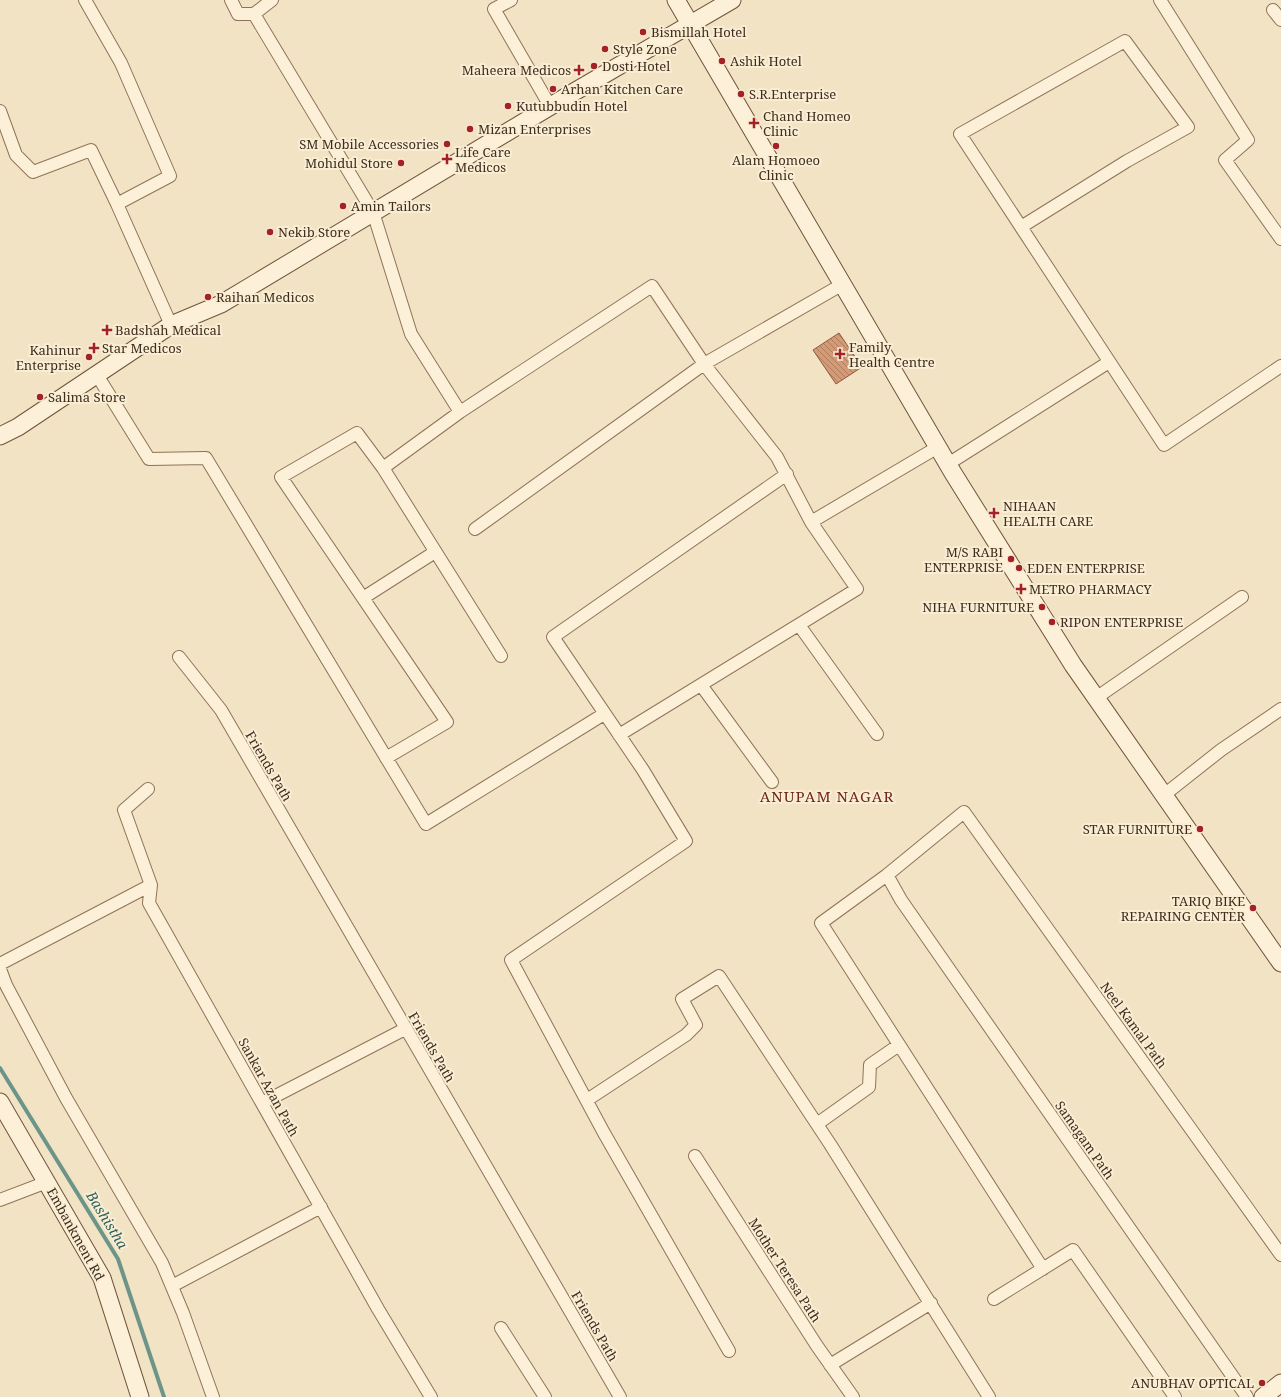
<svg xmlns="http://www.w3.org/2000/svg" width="1281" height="1397" viewBox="0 0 1281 1397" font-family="'Noto Serif',serif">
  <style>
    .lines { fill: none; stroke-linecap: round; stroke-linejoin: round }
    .stream { stroke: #6b9589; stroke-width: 4 }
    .building { fill: url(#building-back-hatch); stroke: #915a3b }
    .street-casing { stroke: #8f7358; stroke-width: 14 }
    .secondary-casing { stroke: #71543b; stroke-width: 19 }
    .street { stroke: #fcf0d8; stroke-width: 12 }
    .secondary { stroke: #fcf0d8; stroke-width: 17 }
    .poi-dot { fill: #a42227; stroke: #f9edd4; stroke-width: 1.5 }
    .labels { text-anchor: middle; stroke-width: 4; stroke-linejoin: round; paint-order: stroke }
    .poi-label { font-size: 13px; fill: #3e2c1d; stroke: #f9edd4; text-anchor: start }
    .street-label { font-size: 13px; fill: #3e2c1d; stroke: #f9edd4 }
    .water-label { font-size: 14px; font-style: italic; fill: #2b5f5a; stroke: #f9edd4 }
    .quarter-label { font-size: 15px; letter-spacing: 1px; fill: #6f2718; stroke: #f9edd4 }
  </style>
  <defs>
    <pattern id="building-back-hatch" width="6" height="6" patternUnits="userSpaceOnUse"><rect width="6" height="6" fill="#d49a76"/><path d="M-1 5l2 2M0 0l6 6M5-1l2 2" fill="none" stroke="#ad7e60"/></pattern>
  </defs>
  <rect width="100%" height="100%" fill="#f2e3c4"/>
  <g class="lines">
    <path class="stream" d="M0,1068L118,1259L164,1397"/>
  </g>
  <path class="building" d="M839,333L862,367L836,384L813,350Z"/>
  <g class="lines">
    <g class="street-casing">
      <path id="street" d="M85,0L121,63L170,176L117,204
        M231,0L238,14H254L373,212L411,334L460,412
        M511,0L494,9L550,106
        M1160,0L1248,140L1225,160L1281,239
        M1273,10L1281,20
        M254,14L272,0
        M0,111L16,155L33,172L91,150L117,204L171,325
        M1021,227L1127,161L1188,127L1125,41L960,134L1164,445L1281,366
        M97,375L149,459L206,458L426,824L604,714
        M948,464L1109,362
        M383,468L357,433L281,477L447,722L386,758
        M811,522L938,447
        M475,529L704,364L843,284
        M363,598L435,552
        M799,625L877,734
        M501,656L383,468L460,412L652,286L704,364L777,457L811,522L857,589L619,735
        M179,657L221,710L620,1397
        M701,685L772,782
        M1096,698L1242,597
        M148,789L124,810L151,885L149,903L378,1309L431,1397
        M1164,795L1221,750L1281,709
        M887,875L964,812L1281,1255
        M0,964L151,885
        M0,969L6,985L66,1098L162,1263L183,1313L213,1397
        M587,1100L686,1035L696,1025L682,999L719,976L830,1144L989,1397
        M262,1103L405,1029
        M817,1124L869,1087L870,1065L899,1045
        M695,1156L817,1346L853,1397
        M0,1200L47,1182
        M1043,1269L821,923L887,875L901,900L1247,1397
        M172,1286L321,1207
        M994,1299L1073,1250L1175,1397
        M501,1328L545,1397
        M729,1351L604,1133L511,960L686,841L643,770L553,637L787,474
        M830,1365L931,1303"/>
    </g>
    <g class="secondary-casing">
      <path id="secondary" d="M676,0L953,473L1073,665L1281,963
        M0,436L18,427L171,325L221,304L574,92L732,0
        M0,1102L102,1278L140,1397
        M1263,1397L1281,1383"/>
    </g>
    <use href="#street" class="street"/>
    <use href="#secondary" class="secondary"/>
  </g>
  <g class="poi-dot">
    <circle cx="643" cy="32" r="4"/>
    <circle cx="605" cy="49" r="4"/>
    <circle cx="722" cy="61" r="4"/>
    <circle cx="594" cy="66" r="4"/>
    <path d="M577 64h4v4h4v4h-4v4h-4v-4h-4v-4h4z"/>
    <circle cx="553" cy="89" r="4"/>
    <circle cx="741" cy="94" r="4"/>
    <circle cx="508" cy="106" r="4"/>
    <path d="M752 117h4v4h4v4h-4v4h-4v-4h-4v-4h4z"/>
    <circle cx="470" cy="129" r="4"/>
    <circle cx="447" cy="144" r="4"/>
    <circle cx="776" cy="146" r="4"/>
    <path d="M445 153h4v4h4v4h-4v4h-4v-4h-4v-4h4z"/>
    <circle cx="401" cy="163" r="4"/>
    <circle cx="343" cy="206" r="4"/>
    <circle cx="270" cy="232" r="4"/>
    <circle cx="208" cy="297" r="4"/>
    <path d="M105 324h4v4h4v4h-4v4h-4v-4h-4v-4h4z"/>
    <path d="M92 342h4v4h4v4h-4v4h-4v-4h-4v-4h4z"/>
    <path d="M838 348h4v4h4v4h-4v4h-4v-4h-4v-4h4z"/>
    <circle cx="89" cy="357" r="4"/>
    <circle cx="40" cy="397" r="4"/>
    <path d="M992 507h4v4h4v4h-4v4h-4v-4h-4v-4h4z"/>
    <circle cx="1011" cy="559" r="4"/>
    <circle cx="1019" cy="568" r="4"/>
    <path d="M1019 583h4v4h4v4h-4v4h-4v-4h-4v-4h4z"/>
    <circle cx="1042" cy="607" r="4"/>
    <circle cx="1052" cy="622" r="4"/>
    <circle cx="1200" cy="829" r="4"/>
    <circle cx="1253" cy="908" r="4"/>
    <circle cx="1262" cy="1383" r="4"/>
  </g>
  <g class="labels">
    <g class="poi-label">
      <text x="651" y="37">Bismillah Hotel</text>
      <text x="613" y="54">Style Zone</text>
      <text x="730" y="66">Ashik Hotel</text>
      <text x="602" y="71">Dosti Hotel</text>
      <text x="571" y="75" text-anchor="end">Maheera Medicos</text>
      <text x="561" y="94">Arhan Kitchen Care</text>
      <text x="749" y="99">S.R.Enterprise</text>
      <text x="516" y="111">Kutubbudin Hotel</text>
      <text x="763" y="121">Chand Homeo<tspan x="763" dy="15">Clinic</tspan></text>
      <text x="478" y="134">Mizan Enterprises</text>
      <text x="439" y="149" text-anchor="end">SM Mobile Accessories</text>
      <text x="455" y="157">Life Care<tspan x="455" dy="15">Medicos</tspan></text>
      <text x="776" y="165" text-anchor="middle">Alam Homoeo<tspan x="776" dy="15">Clinic</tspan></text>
      <text x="393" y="168" text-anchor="end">Mohidul Store</text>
      <text x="351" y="211">Amin Tailors</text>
      <text x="278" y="237">Nekib Store</text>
      <text x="216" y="302">Raihan Medicos</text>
      <text x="115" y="335">Badshah Medical</text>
      <text x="849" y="352">Family<tspan x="849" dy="15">Health Centre</tspan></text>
      <text x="102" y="353">Star Medicos</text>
      <text x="81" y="355" text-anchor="end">Kahinur<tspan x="81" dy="15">Enterprise</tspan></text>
      <text x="48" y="402">Salima Store</text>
      <text x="1003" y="511">NIHAAN<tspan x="1003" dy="15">HEALTH CARE</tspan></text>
      <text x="1003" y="557" text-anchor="end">M/S RABI<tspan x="1003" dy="15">ENTERPRISE</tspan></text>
      <text x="1027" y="573">EDEN ENTERPRISE</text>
      <text x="1029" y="594">METRO PHARMACY</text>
      <text x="1034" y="612" text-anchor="end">NIHA FURNITURE</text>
      <text x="1060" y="627">RIPON ENTERPRISE</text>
      <text x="1192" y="834" text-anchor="end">STAR FURNITURE</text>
      <text x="1245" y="906" text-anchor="end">TARIQ BIKE<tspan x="1245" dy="15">REPAIRING CENTER</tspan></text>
      <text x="1254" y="1388" text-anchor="end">ANUBHAV OPTICAL</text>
    </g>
    <g class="street-label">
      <text transform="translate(269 766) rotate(60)" y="5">Friends Path</text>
      <text transform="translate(1134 1025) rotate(54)" y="5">Neel Kamal Path</text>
      <text transform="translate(432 1047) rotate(60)" y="5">Friends Path</text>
      <text transform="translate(269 1087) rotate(61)" y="5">Sankar Azan Path</text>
      <text transform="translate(1085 1140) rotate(55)" y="5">Samagam Path</text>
      <text transform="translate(76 1234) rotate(61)" y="5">Embankment Rd</text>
      <text transform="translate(785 1270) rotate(57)" y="5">Mother Teresa Path</text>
      <text transform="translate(595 1326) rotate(60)" y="5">Friends Path</text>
    </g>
    <g class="water-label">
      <text transform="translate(107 1220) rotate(58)" y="5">Bashistha</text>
    </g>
    <g class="quarter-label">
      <text x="827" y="802">ANUPAM NAGAR</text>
    </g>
  </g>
</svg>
